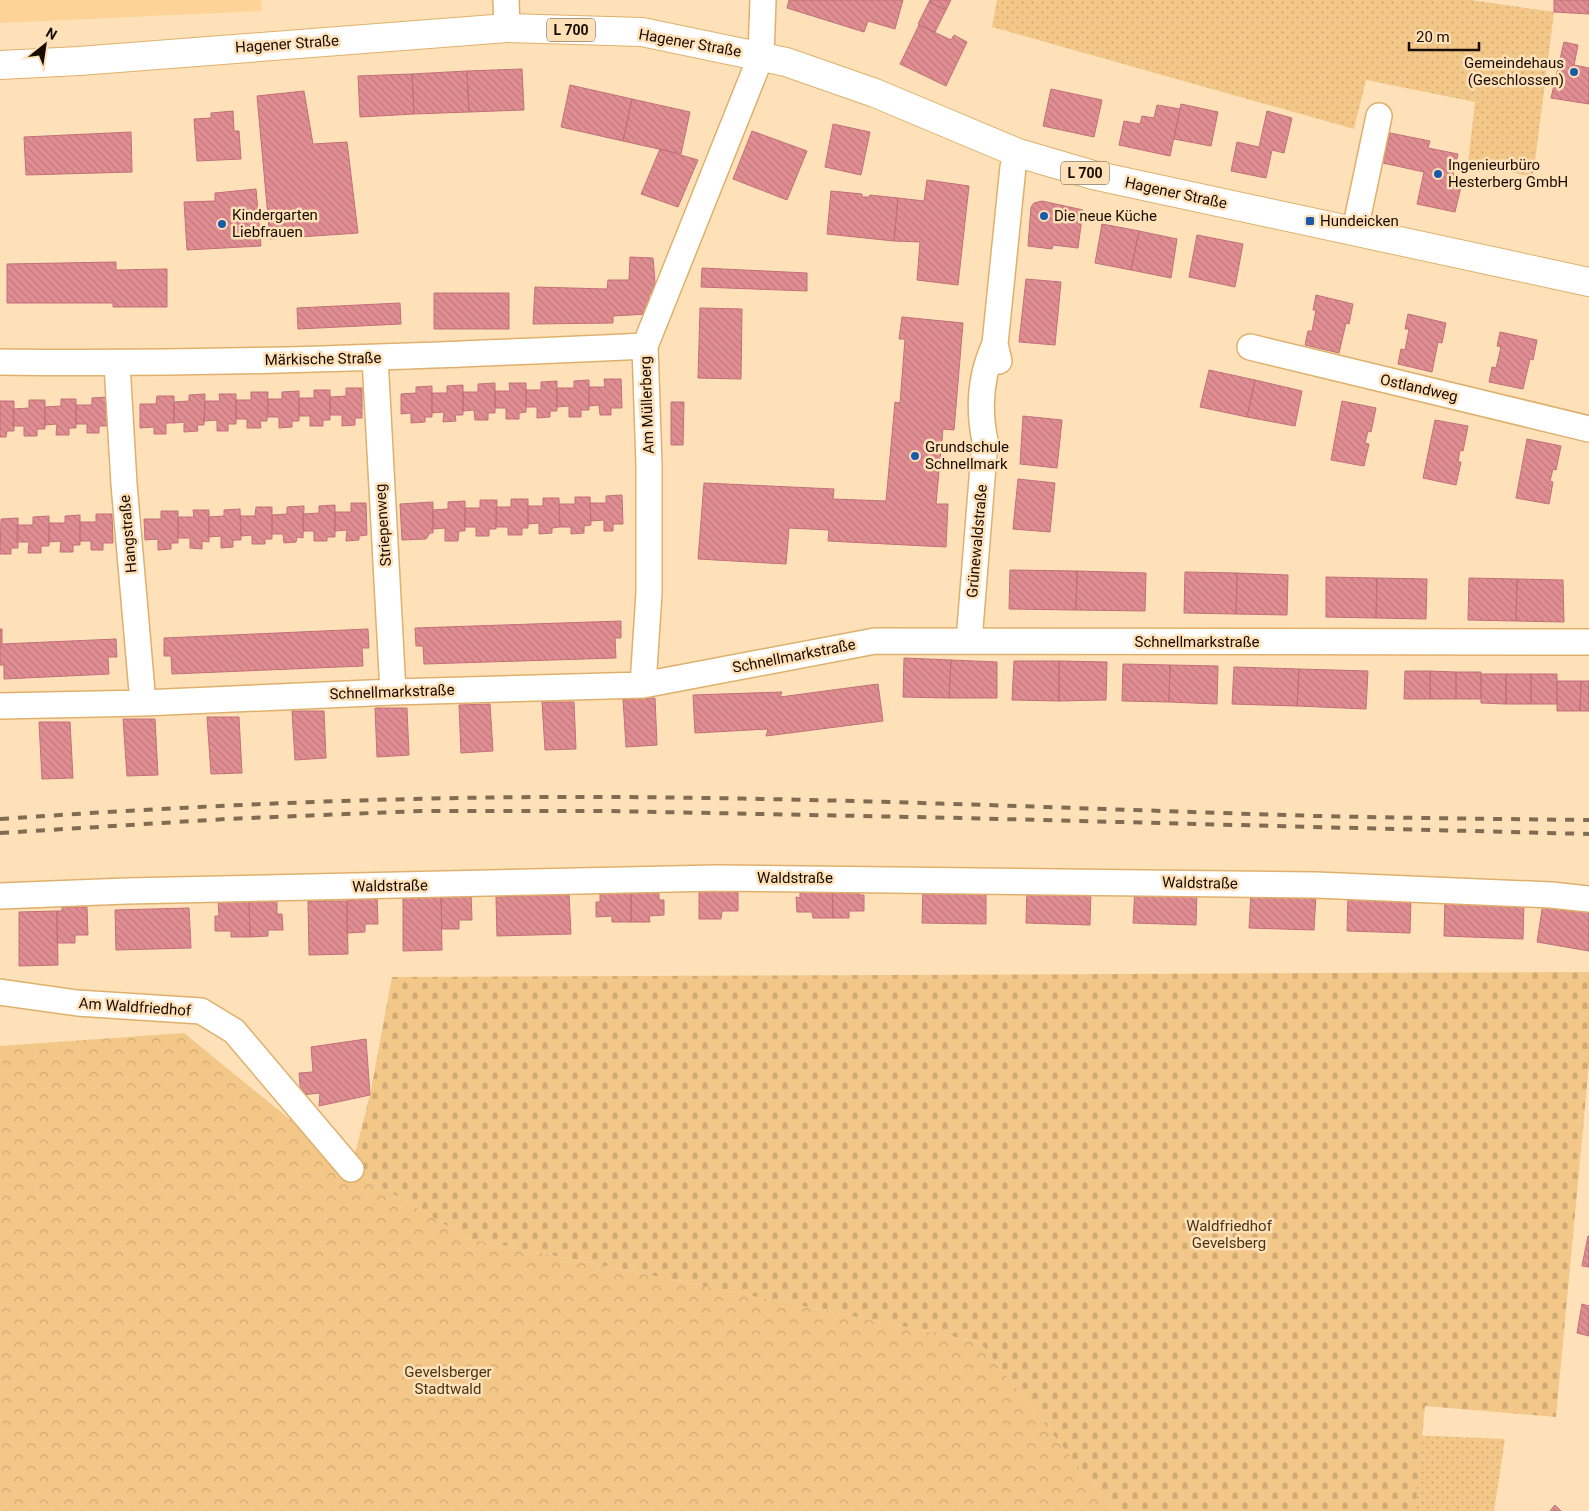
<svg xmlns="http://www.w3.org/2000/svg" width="1589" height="1511" viewBox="0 0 1589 1511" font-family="Roboto,sans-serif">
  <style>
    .built { fill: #fdd397 }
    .grass { fill: url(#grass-dots) }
    .forest { fill: url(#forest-crowns) }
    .cemetery { fill: url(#cemetery-stones) }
    .building { fill: url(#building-back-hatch); stroke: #c27177 }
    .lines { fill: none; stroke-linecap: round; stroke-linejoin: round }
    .minor-casing { stroke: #dfb06c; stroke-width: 28 }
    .major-casing { stroke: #dfb06c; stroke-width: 30 }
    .minor { stroke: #fff; stroke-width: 25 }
    .major { stroke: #fff; stroke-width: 28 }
    .rail { stroke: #806c53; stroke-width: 4; stroke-dasharray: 9 9; stroke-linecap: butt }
    .poi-dot { fill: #185bab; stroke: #fee1b9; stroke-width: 2 }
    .labels { text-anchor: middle; stroke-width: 5; stroke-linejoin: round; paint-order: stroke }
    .shield { fill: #fee1b9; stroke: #5e4c38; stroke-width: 1 }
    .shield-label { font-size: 14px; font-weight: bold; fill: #190c00 }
    .street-label { font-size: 15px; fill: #190c00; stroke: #fee1b9 }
    .poi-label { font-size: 15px; fill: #190c00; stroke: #fee1b9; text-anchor: start }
    .park-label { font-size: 15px; fill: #493518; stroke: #fee1b9 }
  </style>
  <defs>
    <pattern id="grass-dots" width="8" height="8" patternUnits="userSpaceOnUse" patternTransform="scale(1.25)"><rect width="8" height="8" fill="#f3c788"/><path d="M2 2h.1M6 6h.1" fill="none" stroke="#d0aa74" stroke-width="1.8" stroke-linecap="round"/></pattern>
    <pattern id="forest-crowns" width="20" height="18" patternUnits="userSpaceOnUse" patternTransform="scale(1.25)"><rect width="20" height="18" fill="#f3c788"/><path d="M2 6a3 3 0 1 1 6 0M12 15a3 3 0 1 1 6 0" fill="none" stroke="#d0aa74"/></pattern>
    <pattern id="cemetery-stones" width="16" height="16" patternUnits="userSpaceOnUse" patternTransform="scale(1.25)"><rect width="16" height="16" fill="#f3c788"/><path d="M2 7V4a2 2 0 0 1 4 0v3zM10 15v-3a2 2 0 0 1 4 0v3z" fill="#d0aa74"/></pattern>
    <pattern id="building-back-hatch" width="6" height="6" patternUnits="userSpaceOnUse" patternTransform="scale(1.25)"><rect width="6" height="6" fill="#e18e93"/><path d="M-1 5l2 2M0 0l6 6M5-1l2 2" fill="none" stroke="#c0797d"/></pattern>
  </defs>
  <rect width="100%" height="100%" fill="#fee1b9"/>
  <path class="built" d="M0,0H261L262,11L0,23Z"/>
  <path class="grass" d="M997,0H1471L1554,12L1533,177L1468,162L1475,102L1366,80L1354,129L992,27Z
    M1408,1435L1505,1439L1494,1511H1403Z"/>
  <path class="forest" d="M184,1033L351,1169L468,1238L980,1342L1110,1506L1125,1511H0V1046Z"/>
  <path class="cemetery" d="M1589,972V1064L1556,1417L1425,1406L1415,1511H1125L1110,1506L980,1342L468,1238L351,1169L370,1095L392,977Z"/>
  <path class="building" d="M789,0H903L895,29L868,21L864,32L787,8Z
    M930,0H951L946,10L929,2Z
    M1554,0H1589V14L1554,12Z
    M929,2L946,10L935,32L918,24Z
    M919,25L951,40L954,35L967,42L946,86L900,64Z
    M1564,42L1578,45L1574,65L1589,68V104L1551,98Z
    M522,69L524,110L469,112L467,71Z
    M467,71L469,112L414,114L412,74Z
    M412,74L414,114L360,117L358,76Z
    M570,85L632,99L623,141L561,127Z
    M1051,89L1102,100L1094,137L1043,126Z
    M304,91L313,144L347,142L358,233L270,239L257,96Z
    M632,99L690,112L681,154L623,141Z
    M1181,104L1218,112L1211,146L1174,139Z
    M1157,105L1180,109L1170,156L1119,145L1124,121L1140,124L1142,116L1154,118Z
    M233,111L234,131H239L241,159L197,161L194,119L211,118V113Z
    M1267,111L1292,118L1284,153L1272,150L1266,178L1231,171L1237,142L1259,147Z
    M833,124L870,132L861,175L825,167Z
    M752,131L807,151L787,200L733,179Z
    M131,132L132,172L26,175L24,137Z
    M1390,133L1430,141L1428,148L1458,154L1453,176L1463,178L1455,212L1417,204L1424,172L1383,163Z
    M660,149L698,160L678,207L641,194Z
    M927,180L969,186L958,285L917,280L920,242L894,241L898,198L924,201Z
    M256,189L261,246L187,250L184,202L215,201V193Z
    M831,191L862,194V197H869L870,195L898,198L894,241L827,234Z
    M1042,201L1083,210L1078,248L1053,245L1052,249L1028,246L1031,207L1034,203Z
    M1102,224L1139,231L1131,270L1095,263Z
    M1139,231L1177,239L1171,278L1131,270Z
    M1197,235L1243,244L1235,287L1189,277Z
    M630,257L653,258L656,294H649L648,314L613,316V323L533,324L535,287L607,289L608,280H629Z
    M116,262V270L167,269V307H113V303H7V264Z
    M702,268L807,273V291L701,287Z
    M1026,279L1061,282L1055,345L1019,342Z
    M434,293H509V329H434Z
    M1316,295L1353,304L1349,324L1346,323L1339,353L1305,345L1308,331H1312L1316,310H1313Z
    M400,303L401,324L298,329L297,308Z
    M700,308L742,309L741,379L698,378Z
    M1408,314L1446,323L1442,343L1438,342L1432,372L1398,364L1401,349L1405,350L1409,329H1405Z
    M902,317L963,323L954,430L943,429L936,504H948L946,547L828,541L829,530L789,528L786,564L698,559L704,483L834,489L833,499L886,501L895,402L900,403L905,339H899Z
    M1500,332L1537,340L1533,360L1530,359L1523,389L1489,382L1492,367L1496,368L1501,347L1497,346Z
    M1209,370L1255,380L1247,417L1200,407Z
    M604,379H621L622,408H611V415H600L599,405L589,406V387H605Z
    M589,380V410H581V417H569V406L557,407V388H574V381Z
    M1255,380L1302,391L1295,426L1247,417Z
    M557,381V411H550V417L537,418V407H526V390H541V382Z
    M495,383V413H488V420H475L474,410L463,411V392H478V384Z
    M509,383H526V412L519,413V419H506V408H495V391H510Z
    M463,385V415H455L456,421L443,422L444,412L432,413V393H447V386Z
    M432,386V417H425V422L411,423V413L401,414V394L416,393V387Z
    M346,388H362V418H355V425L342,426V415H330V397L346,396Z
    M314,390H330V420H323V426H310V416H299V398H314Z
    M299,391V421H292V427L279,428V417H268V399H282V392Z
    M251,392H268L267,421H260L261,428H247V419H236V400H251Z
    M205,394L204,425H197L198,431L184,432V422L174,423V402L189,401V395Z
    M219,394H236V424H228V431H217V420L204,421L205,401H220Z
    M157,396H174V423H166V434H154V427L140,428V404H156Z
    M108,397L109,426H99V433H87V424H76V405H92V398Z
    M61,399H76V428H69V435H56L57,424L45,425V407L61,406Z
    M29,400H45V429H37V436H24V426H13V409L29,408Z
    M0,401H14V431H7L6,437H0Z
    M1342,401L1376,408L1371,432L1368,431L1365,443L1369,444L1364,466L1331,460Z
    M671,402H684L683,445H671Z
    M1023,416L1062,420L1057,468L1020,464Z
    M1435,420L1468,426L1463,451L1460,450L1458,462H1461L1456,485L1423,478Z
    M1527,439L1561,446L1556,470L1553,469L1550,481L1553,482L1549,504L1516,498Z
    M1018,479L1055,483L1050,532L1013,529Z
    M622,495L623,524H613V531H604V520L591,521L590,503H606V496Z
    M575,497H590L591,525L584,526V533L571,534V527H560L559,504H575Z
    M543,498H559L560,527L552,528V533L539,534V523L528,524V506H543Z
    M511,499H528V528H522V535H508V527H496V507H511Z
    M480,500H497L496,529H489V536H476V527H465V508H480Z
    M465,501V531H459L458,541H445V528L433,529V510L448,509V502Z
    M433,502V533H430L426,539L402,540L400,504Z
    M351,503H366L367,535L359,536V540L346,541L347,530L335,531V512H351Z
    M335,505V537H327V541H314V531H303V514L319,513V506Z
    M304,506L303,538L297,537L296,542L284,543L283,534H272V515L287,514V507Z
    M256,507H272V539H265V544H252V535L241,536L240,516H255Z
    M240,509L241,540H233V547L221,548V536L209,537V517L224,516V510Z
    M193,510H209V542L202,541V549L190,548V538H178V517H194Z
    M161,511H178V543H171V549L158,550V539L145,540L144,519H161Z
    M96,514H112L113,543H103V550H91V541H80V522H96Z
    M80,515V545H73V552H60L61,541L49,542V523H65V516Z
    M49,516V546H41V553H28L29,542H17V525H33V517Z
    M18,518V548H11V554H0L1,519Z
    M1010,570L1077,571L1076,610L1009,609Z
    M1077,571L1146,573L1145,611L1076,610Z
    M1185,572L1237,573L1236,614L1184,613Z
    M1237,573L1288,575L1287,615L1236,614Z
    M1326,577L1377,578L1376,618L1326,617Z
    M1377,578L1427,579L1426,619L1376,618Z
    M1469,578L1517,579L1516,621L1468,620Z
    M1517,579L1563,580L1564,622L1516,621Z
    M621,621V638H615L616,658L424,664L423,646H416L415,628Z
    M0,629H2V644L116,639L117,657H108L109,674L4,679V665H0Z
    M368,629L369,648H362L363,666L172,674L171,656H164V638Z
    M904,658L951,660L949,698L903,697Z
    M951,660L997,662V698H949Z
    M1014,661H1059V701L1012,700Z
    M1059,661L1107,662L1106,700L1059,701Z
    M1123,664L1170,665L1169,702L1122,701Z
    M1170,665L1218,666L1217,704L1169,702Z
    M1234,667L1299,669L1297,706L1232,704Z
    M1299,669L1368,671L1366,709L1297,706Z
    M1405,671H1430V699H1404Z
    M1430,671L1456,672V699H1430Z
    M1456,672H1481V699H1456Z
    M1481,674H1506V704L1481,703Z
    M1506,674H1531V704H1506Z
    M1531,674H1557V704H1531Z
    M1557,681H1581L1580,711H1557Z
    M1581,681H1589V711H1580Z
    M878,684L883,721L766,736L768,729L695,733L693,695L782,692L780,697Z
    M655,698L657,745L626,747L623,699Z
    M542,702H574L576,749L545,750Z
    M490,704L493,751L461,753L459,705Z
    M375,708H407L409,755L377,757Z
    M292,711H324L326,758L295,760Z
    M207,717H239L242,773L211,774Z
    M123,719H155L158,775L127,776Z
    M39,722H70L73,778L42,779Z
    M800,882H832L833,918H813L812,912H797L796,897L800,898Z
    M832,882H860L859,895H864V911H849V918H833Z
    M738,883V911H722L721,919H699V888Z
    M631,885V922H612V916L596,917V902H600V887Z
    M631,885H659V900H664V915L649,916L650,922H631Z
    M1027,887L1091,889L1090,925L1026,923Z
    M923,888L986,889V924L922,923Z
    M1135,888L1197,890L1196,925L1133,923Z
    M471,892L472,920H459V929H442L441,897H446V893Z
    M1251,893L1316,894L1314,930L1249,928Z
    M569,894L571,934L497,936L496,897Z
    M1348,895L1411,897L1410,933L1347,931Z
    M352,896H377L378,924H365V932L347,933V901L352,900Z
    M403,897H441L442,950L403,951Z
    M1445,898L1524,901L1523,939L1444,936Z
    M277,899V914H282L283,930H268V936L250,937L249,900Z
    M249,900L250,937H231V931H215V916H219L218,901Z
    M308,901H347L348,954L309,955Z
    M1543,903L1589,911V951L1537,942Z
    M62,907H87L88,935H75V943H57V911H62Z
    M189,908L191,948L116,950L115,910Z
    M57,911L58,965L19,966V912Z
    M366,1039L370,1095L319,1106L320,1093L301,1095L299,1073L313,1072L311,1047Z
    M1588,1236H1589V1267L1582,1266Z
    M1582,1304L1589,1306V1336L1577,1333Z
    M1555,1505L1561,1511H1550Z"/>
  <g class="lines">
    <g class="minor-casing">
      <path id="minor" d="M506,0L507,28
        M1355,230L1379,116
        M1250,347L1589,429
        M375,358L393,692
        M999,361L995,344L1013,167L1018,153
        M0,362C215,365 430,356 645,346
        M117,364L124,484L143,703
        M969,641L985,441C978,407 980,376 995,344
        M643,685L649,593V465L645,346L761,56L763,0
        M0,706L143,703L393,692L643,685L875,641L1589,642
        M0,896L126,891L717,878L1316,885L1551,895L1589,899
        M0,992L77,1003L201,1011L234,1031L351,1169"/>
    </g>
    <g class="major-casing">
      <path id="major" d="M0,65L79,61L507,28L642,32L786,62L875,93L1018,153L1093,175L1589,282"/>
    </g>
    <use href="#minor" class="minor"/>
    <use href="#major" class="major"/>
    <path class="rail" d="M0,819C202,805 404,796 607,797C844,798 1081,809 1317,816C1408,818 1498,819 1589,820
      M0,833L226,819L420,811H608L963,818L1589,834"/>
  </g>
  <g class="poi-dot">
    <circle cx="1574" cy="72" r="5"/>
    <circle cx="1438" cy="174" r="5"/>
    <circle cx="1044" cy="216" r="5"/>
    <rect x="1305" y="216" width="10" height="10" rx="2.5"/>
    <circle cx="222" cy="224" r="5"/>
    <circle cx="915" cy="456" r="5"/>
  </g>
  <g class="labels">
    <g class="shield">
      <rect x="547" y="18.5" width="48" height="23" rx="4"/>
      <rect x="1061" y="161.5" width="48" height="23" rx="4"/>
    </g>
    <g class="shield-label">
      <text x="571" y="35">L 700</text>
      <text x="1085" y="178">L 700</text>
    </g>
    <g class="street-label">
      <text transform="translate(690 43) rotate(10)" y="5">Hagener Straße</text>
      <text transform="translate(287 44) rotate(-4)" y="5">Hagener Straße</text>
      <text transform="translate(1176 193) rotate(12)" y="5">Hagener Straße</text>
      <text transform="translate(323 359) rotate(-1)" y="5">Märkische Straße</text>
      <text transform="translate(1419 388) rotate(13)" y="5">Ostlandweg</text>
      <text transform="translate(647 405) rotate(-92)" y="5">Am Müllerberg</text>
      <text transform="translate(383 525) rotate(-94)" y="5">Striepenweg</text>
      <text transform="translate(128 534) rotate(-95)" y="5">Hangstraße</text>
      <text transform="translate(977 541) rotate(-85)" y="5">Grünewaldstraße</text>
      <text x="1197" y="647">Schnellmarkstraße</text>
      <text transform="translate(794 656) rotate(-11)" y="5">Schnellmarkstraße</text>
      <text transform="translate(392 692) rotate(-2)" y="5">Schnellmarkstraße</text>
      <text x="795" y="883">Waldstraße</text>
      <text transform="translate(1200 883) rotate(1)" y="5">Waldstraße</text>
      <text transform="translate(390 886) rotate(-1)" y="5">Waldstraße</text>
      <text transform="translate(135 1007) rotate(4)" y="5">Am Waldfriedhof</text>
    </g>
    <g class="poi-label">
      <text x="1564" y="68" text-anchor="end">Gemeindehaus<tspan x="1564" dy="17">(Geschlossen)</tspan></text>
      <text x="1448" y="170">Ingenieurbüro<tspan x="1448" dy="17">Hesterberg GmbH</tspan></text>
      <text x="232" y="220">Kindergarten<tspan x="232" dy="17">Liebfrauen</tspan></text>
      <text x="1054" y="221">Die neue Küche</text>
      <text x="1320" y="226">Hundeicken</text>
      <text x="925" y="452">Grundschule<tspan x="925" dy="17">Schnellmark</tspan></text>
    </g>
    <g class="park-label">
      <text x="1229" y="1231">Waldfriedhof<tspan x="1229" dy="17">Gevelsberg</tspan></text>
      <text x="448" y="1377">Gevelsberger<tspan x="448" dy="17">Stadtwald</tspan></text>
    </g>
  </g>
  <g transform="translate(45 45) rotate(30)" stroke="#fee1b9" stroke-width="4" paint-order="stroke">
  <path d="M0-4L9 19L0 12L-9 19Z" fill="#190c00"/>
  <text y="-8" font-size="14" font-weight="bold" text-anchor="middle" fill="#190c00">N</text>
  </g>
  <path d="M1409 42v8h70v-8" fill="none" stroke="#190c00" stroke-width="2.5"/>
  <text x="1416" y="42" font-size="15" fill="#190c00" stroke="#fee1b9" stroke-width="4" paint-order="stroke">20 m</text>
</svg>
